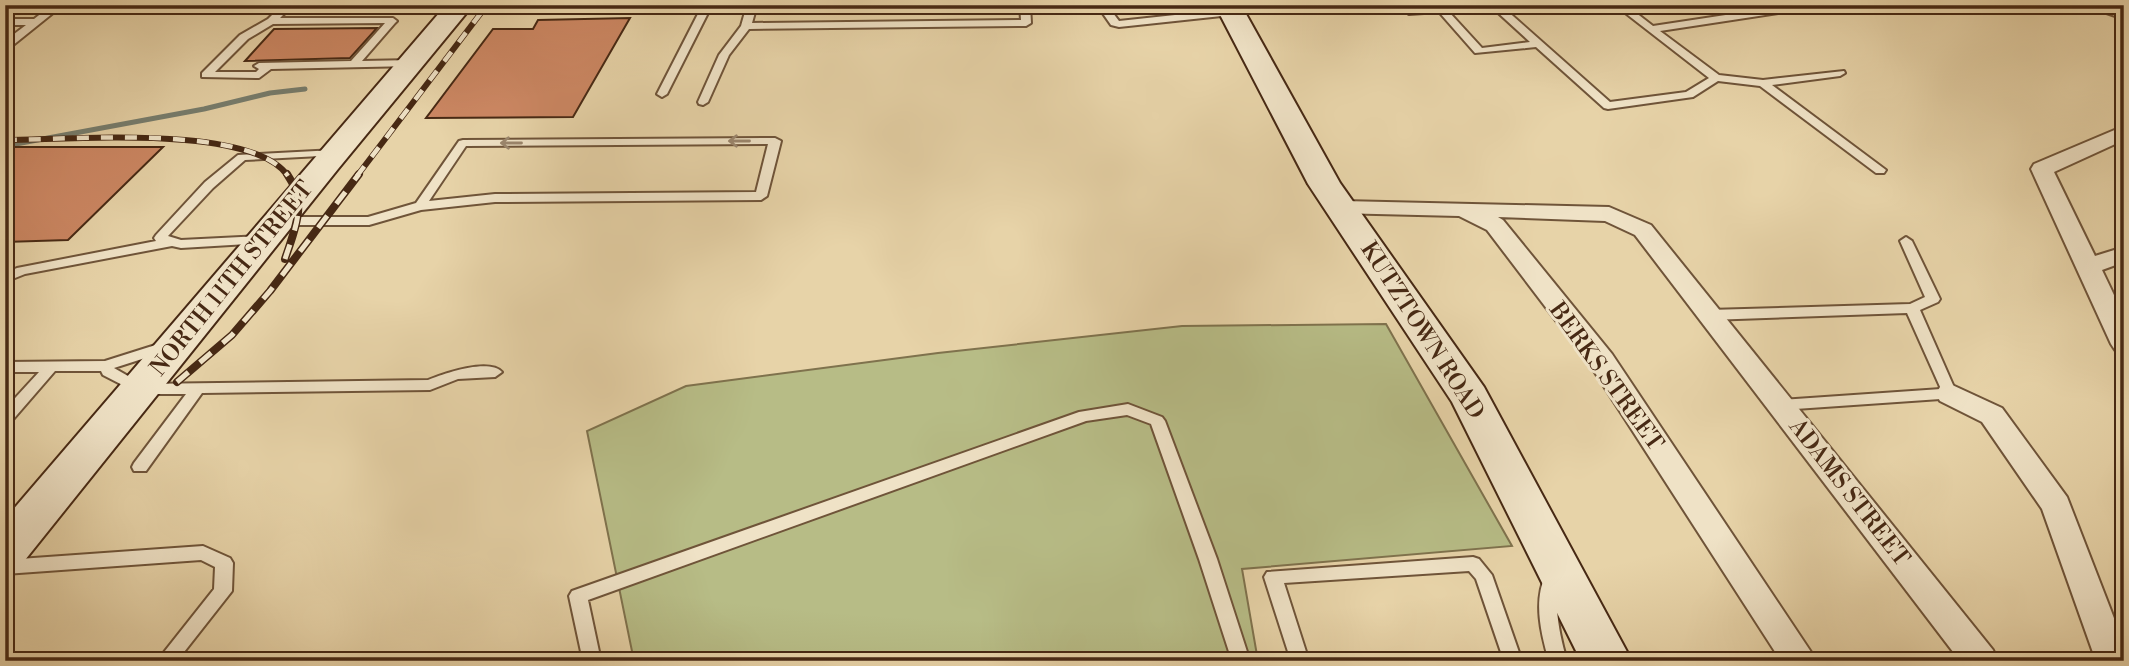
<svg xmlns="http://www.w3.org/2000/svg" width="2129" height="666" viewBox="0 0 2129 666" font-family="'Libre Bodoni',serif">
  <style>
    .green { fill: #b7bc86; stroke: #7f724d; stroke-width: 2 }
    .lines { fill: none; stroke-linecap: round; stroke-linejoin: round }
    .stream { stroke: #777e6f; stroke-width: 5 }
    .building { fill: #cc8763; stroke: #472914; stroke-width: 2 }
    .lane-casing { stroke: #6f5439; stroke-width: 4 }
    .street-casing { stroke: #6f5439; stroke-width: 4 }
    .secondary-casing { stroke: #472914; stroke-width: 4 }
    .lane { fill: #efe2c6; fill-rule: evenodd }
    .street { fill: #efe2c6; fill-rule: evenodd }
    .secondary { fill: #efe2c6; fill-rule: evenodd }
    .rail-far1-casing { stroke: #472914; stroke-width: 6 }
    .rail-casing { stroke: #472914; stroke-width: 8 }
    .rail-far1 { stroke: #efe2c6; stroke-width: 4.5; stroke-dasharray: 12; stroke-linecap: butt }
    .rail { stroke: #efe2c6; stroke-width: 5; stroke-dasharray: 15; stroke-linecap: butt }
    .oneway { stroke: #9b866d }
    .labels { text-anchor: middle; stroke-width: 6; stroke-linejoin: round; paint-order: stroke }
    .street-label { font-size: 23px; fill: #472914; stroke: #efe2c6 }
  </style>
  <rect width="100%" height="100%" fill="#e7d3a8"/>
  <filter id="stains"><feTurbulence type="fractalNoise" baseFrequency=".00286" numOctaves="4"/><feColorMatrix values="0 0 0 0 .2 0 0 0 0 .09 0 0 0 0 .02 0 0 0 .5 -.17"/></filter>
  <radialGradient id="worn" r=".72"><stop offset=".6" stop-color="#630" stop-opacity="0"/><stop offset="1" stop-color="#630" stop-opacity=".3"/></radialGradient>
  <path class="green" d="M1386,324L1512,546L1242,569L1258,661H634L587,431L686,386L938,353L1182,326Z"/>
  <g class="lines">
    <path class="stream" d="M5,146L204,109L270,93L305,89"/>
  </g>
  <path class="building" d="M630,18L573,117L426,118L493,29H533L538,20Z
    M377,28L350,58L245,61L274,29Z
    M5,147H163L68,240L5,242Z"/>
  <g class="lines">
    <g class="lane-casing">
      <path id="lane" d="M52,5H63L12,46H5V41L26,25H5V19H34Z
        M282,5H293L280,18H393L397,21L395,23L362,61L413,60L418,63L413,66L271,69L259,78L202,77V73L240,35L268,19ZM385,23L351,61L259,63L254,66L259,69L256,72H215L248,39L273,24Z
        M525,5L539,7L712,5L667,94L662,97L657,94L700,10L537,13Z
        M747,5H757L752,23L1021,20L1020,5H1030L1031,23L1026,26L749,29L729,55L708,102L703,105L699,104L698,102L719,55L741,26Z
        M1097,5H1128L1110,9L1119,21L1231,9L1236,12L1231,15L1119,27L1111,25Z
        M1138,5H1148L1149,7L1144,10Z
        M1394,5H1406L1411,8L1436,5H1528L1523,8L1505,9L1610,102L1686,92L1709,78L1615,5H1626L1653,26L1791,5H1817L1812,8L1660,31L1719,75L1763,80L1844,71L1845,73L1840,76L1772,85L1886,170L1884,173H1876L1760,86L1718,81L1693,97L1608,109L1604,108L1536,47L1475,53L1439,12L1409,14ZM1494,9L1495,10L1530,42L1482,48L1449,12Z
        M775,138L781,141L767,196L761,200L495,202L421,210L369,225H279L273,221L279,217H368L416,203L459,141L463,140ZM768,144L756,192L495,194L429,201L466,146Z
        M335,150L341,153L339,155L245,160L213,188L168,236L181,240L260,236L266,240L265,243L181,248L172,246L25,274L5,282V273L17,268L156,241L154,238L156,235L205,182L238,155Z
        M1906,237L1912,241L1940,299L1938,302L1920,310L1957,394L1955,398L1781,410L1776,409L1774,405L1776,401L1781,400L1941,389L1907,313L1709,320L1702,315L1709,310L1910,304L1925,297L1900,241Z
        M165,342L172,347L170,350L114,368L142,384L428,380C445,373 489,358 502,372L495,377L458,379L430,390L202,393L146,471H134L132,467L134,463L186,394H140L103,375L101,371H55L10,423L5,424V409L39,372H5V362L105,361Z
        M1128,404L1162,417L1165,421L1217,559L1250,661H1232L1199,559L1151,424L1127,415L1086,421L588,600L601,661H583L569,596L572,591L1079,412Z
        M203,546L230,558L233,563L232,591L177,661H157L214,589L215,567L201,560L5,574V560Z
        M1473,557L1479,559L1492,575L1522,661H1504L1476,579L1469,571L1284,583L1309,661H1291L1264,577L1267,572Z
        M1552,572L1558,574C1563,584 1557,597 1557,609C1558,626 1562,644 1567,661H1549C1541,634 1533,601 1546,574Z"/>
    </g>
    <g class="street-casing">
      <path id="street" d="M2092,5L2124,8V19L2095,9Z
        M2124,126V140L2054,172L2095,256L2124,247V262L2102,270L2124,316V353L2115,350L2111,344L2031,169L2034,164Z
        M1343,201L1609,207L1651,225L1993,650L1998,661H1960L1635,235L1605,221L1498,217L1503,220L1612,354L1817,661H1781L1592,368L1487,230L1459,216L1335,213L1331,208L1335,203Z
        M1950,384L2002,408L2067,497L2124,644V661H2096L2042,509L1982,422L1940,401L1936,394L1940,387Z"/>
    </g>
    <g class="secondary-casing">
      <path id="secondary" d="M446,5H473L338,169L21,565L5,571V519Z
        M1215,5H1241L1340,183L1484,387L1632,661H1581L1452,402L1308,184Z"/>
    </g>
    <use href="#lane" class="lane"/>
    <use href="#street" class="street"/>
    <use href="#secondary" class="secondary"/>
    <g class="rail-far1-casing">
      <path id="rail-far1" d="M5,140C68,140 251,123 288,176
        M357,176L487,5"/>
    </g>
    <g class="rail-casing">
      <path id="rail" d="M285,259C295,228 308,204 287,174
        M177,382L232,335L270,291L359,174"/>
    </g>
    <use href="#rail-far1" class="rail-far1"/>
    <use href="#rail" class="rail"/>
  </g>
  <defs><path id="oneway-shaft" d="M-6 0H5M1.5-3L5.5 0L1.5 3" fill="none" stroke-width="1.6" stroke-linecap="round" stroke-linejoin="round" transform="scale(1.75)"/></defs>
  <g class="oneway">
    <use href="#oneway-shaft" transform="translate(739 141) rotate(180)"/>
    <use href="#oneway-shaft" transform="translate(511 143) rotate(180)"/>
  </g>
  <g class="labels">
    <g class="street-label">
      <text transform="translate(231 278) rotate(-51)" y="8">NORTH 11TH STREET</text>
      <text transform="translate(1423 330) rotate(57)" y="8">KUTZTOWN ROAD</text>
      <text transform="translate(1607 376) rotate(54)" y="8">BERKS STREET</text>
      <text transform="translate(1850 492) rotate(52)" y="8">ADAMS STREET</text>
    </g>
  </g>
  <rect width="2129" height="666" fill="none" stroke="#e7d3a8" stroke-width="28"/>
  <rect x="7" y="7" width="2115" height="652" fill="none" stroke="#472914" stroke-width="3.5"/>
  <rect x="14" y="14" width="2101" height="638" fill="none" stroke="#472914" stroke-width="2"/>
  <rect width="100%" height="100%" filter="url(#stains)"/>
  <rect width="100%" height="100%" fill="url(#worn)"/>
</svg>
